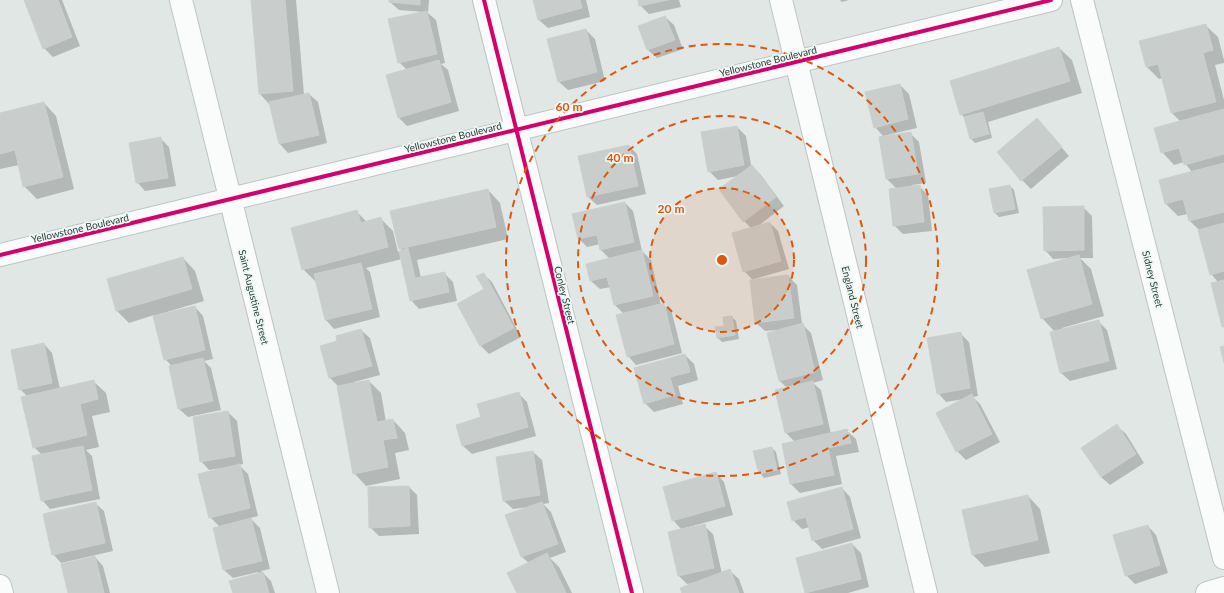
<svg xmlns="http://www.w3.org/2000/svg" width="1224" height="593" viewBox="0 0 1224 593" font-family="Lato,sans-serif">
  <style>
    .shadow { fill: #0003 }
    .building { fill: #c9cecc; stroke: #cad0ce }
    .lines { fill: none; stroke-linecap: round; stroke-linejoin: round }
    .street-casing { stroke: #bec4c2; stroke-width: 24 }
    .secondary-casing { stroke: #bdc5c2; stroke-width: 24 }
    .street { stroke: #fafbfb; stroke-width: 22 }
    .secondary { stroke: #fafbfb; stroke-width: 22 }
    .cycleway-casing { stroke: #eff7f3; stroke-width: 6 }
    .cycleway { stroke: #d6006c; stroke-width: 4 }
    .ring { fill: none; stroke: #de570e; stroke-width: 2; stroke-dasharray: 7 5 }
    .labels { text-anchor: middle; stroke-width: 3.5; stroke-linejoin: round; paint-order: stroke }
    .street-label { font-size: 10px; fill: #1f3a35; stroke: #eff7f3 }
    .centre { fill: #de570e; stroke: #eff7f3; stroke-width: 2 }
    .ring-label { font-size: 12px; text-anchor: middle; font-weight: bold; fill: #de570e; stroke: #eff7f3; stroke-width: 3.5; stroke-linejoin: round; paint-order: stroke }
  </style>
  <rect width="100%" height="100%" fill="#e1e7e5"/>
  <path class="shadow" d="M25,0H62L80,46L53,57L44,48Z
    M252,0H296L304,95L309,94L318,102L327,143L288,153L280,144L270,105L260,94Z
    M390,0H429L428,13L436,20L445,63L441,64L448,70L459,111L407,126L398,117L407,70L399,62L423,12L399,10L390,2Z
    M534,0H586L590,17L548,28L539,20Z
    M639,0H679L681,7L649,14L640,5Z
    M840,0H849L842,2Z
    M665,17L674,25L683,49L657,58L648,50Z
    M1205,25L1218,37L1224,60V63L1215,65L1224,100V327L1218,282L1211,274L1199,230L1190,221L1188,214L1178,216L1166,204L1192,172L1184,162L1174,165L1162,152L1181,122L1172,113L1163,78L1159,79L1147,67Z
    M586,30L595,39L605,81L568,90L559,82L548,40Z
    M1059,48L1072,60L1082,93L988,122L992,138L975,143L971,139L966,119L961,114Z
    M900,85L909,94L917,128L883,136L875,127Z
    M44,103L56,116L74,189L37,199L24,186L19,165L0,169V114Z
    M737,127L746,136L751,165L760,174L784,206L758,226L770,223L778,231L789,269L754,279V281L788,276L797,285L802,324L811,333L823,380L813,383L821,390L831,434L847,431L856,439L859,452L836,456L842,484L800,493L791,484L783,444L795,442L786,433L787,388L780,381L776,330L765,331L756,323L754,281L744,271L751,228L744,221L720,190L738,176L718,180L709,171Z
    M1045,128L1069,156L1031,189L1022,180Z
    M910,133L919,142L926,183L912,185V187L919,186L928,195L932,231L903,234L894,225L897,189L887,179L881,138Z
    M161,139L169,147L176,186L145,191L137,182Z
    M629,146L637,154L646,194L597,205L588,197Z
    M1010,186L1014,190L1019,213L999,217L995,213Z
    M488,190L500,203L508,239L417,260L421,278L444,273L453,282L457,301L419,309L411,300L402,259L366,268L370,272L380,317L334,329L326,320L316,282L303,269L357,212L367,222L380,218L393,231L398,252L402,251L400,248Z
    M625,203L633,211L642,251L651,260L661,305L663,304L672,313L682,353L636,365L628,356L624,314L615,305L611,287L600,289L591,281L587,264L610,259L601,250L600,244L587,247L579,239Z
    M1083,207L1092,216L1093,258H1080L1091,269L1104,316L1062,328L1063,330L1098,321L1107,330L1117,369L1070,381L1061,373L1055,332L1042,318L1068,258L1053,259L1045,250Z
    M183,258L195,271L204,301L160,314L161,315L195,307L203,316L213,359L204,361L211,368L221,410L188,417L179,409L172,366L165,359L154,315L129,323L116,310Z
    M483,274L492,282L521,337L489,354L481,346L458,304L485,290Z
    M732,317L736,321L739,339L722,342L718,338Z
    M361,330L370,338L380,375L354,382V383L369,381L381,393L386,422L393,420L405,433L409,450L395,453L400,479L366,486L354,473L338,386L330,378L321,346L339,342Z
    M960,333L969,342L978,396L973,397L980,404L1000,442L966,460L957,451L964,399L946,402L938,393Z
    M44,344L52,353L60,389L93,381L106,393L110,412L92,416L99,447L86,450L92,456L100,499L50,509L42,500V455L34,447L28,397L20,389Z
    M685,355L694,364L698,380L678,386L683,404L654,412L645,403Z
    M518,393L527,402L536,436L472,454L463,446L457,425L482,418Z
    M228,412L237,421L243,464L239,465L248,474L258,516L250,518L260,528L270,569L261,571L271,581L275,593H234L259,574L258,572L233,578L224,570L220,527L210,517L222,469V468L209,470L201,461Z
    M1117,426L1126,434L1144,463L1110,485L1101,477Z
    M772,448L776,452L781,474L764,478L760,473Z
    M533,452L542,460L549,503L543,504L551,512L566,552L550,558L559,567L572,593H518L529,563L522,557L529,507L513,509L504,501Z
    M716,473L724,482L733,515L681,529L673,520Z
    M409,487L417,495L419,534L379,536L370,527Z
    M842,488L850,497L861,538L822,549L813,540L810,527L802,529L793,520Z
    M1028,496L1040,509L1050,553L985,567L973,555Z
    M95,503L104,511L113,551L61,563L53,554Z
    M704,526L713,534L722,574L730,571L739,579L744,593H683L693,584V583L687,584L679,576Z
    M1148,526L1156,535L1168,573L1135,584L1126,575Z
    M852,544L861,553L869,587L848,593H806L797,559Z
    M95,557L103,566L110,593H69Z"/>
  <path class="building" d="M24,0H58L72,37L43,49Z
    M251,0H285L293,91L259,94Z
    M389,0H420V5L389,2Z
    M533,0H580L582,8L538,20Z
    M638,0H668L639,6Z
    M427,11L437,54L398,63L388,19Z
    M665,16L675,40L647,50L638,26Z
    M1206,24L1213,50L1203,53L1216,102L1171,113L1158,64L1146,67L1139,41Z
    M586,29L597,72L558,82L547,39Z
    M1059,47L1070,81L960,115L950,81Z
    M439,60L451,102L398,118L386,75Z
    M900,84L908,119L874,128L865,92Z
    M309,93L319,135L279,144L269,102Z
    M44,102L63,177L23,187L15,150L0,154V113Z
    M1224,109V154L1184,165L1179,148L1161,153L1154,128Z
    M983,112L989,134L970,139L964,117Z
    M1037,118L1062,147L1021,181L997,152Z
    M737,126L744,165L708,172L701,132Z
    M911,132L918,174L886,179L879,137Z
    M161,137L168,178L136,183L129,143Z
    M629,145L638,186L587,197L578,156Z
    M1224,163V212L1189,221L1183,199L1165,204L1159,180Z
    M752,165L776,197L743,222L719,189Z
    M920,185L924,222L893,226L889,189Z
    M1010,185L1015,209L994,213L989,189Z
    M488,189L496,227L399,249L390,211Z
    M625,202L634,242L600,250L597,235L578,239L572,214Z
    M1084,206V250L1044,251L1043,207Z
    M357,210L361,223L381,217L388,247L302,270L291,228Z
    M770,222L781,261L743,272L732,233Z
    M1224,223V271L1210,275L1198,230Z
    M408,248L415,278L445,272L449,292L410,301L399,251Z
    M642,250L653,296L614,305L607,277L590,281L586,264Z
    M1079,255L1092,304L1041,319L1027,270Z
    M183,257L192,289L116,311L107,279Z
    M361,263L372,309L325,320L314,274Z
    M484,273L514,328L480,346L457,304L484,289L476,276Z
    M788,275L794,318L755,323L750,280Z
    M1224,280V327H1222L1211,283Z
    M664,303L674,344L627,357L616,315Z
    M195,306L205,350L164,360L153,316Z
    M732,316L735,335L717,338L715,327L724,326L723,317Z
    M1099,320L1109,361L1060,373L1050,332Z
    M803,323L815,372L779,381L767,333Z
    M361,329L372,366L329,378L320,346L337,341L336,336Z
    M961,332L970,388L937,394L927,338Z
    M44,343L52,383L19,390L11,350Z
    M1224,346V363L1220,347Z
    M685,354L690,372L670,377L675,395L644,404L634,368Z
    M203,358L213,401L178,409L169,366Z
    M94,380L98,399L80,404L87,435L33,448L21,397Z
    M369,380L377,422L393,419L397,438L383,440L388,467L353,474L337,386Z
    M813,381L823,424L785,433L775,390Z
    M519,392L528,427L462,446L456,425L481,417L477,404Z
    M972,394L992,434L956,452L936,413Z
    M228,411L235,456L200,462L193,417Z
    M1117,424L1136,454L1101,477L1081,448Z
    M847,429L851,443L828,448L834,475L790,484L782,444Z
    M83,446L92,490L41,501L32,456Z
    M772,447L777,470L759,474L753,451Z
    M533,451L540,495L503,501L496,457Z
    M240,464L250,508L209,518L198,474Z
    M716,472L725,506L672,521L663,487Z
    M409,486L410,526L369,528L368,487Z
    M842,487L853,529L812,541L806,517L792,521L787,502Z
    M1028,495L1038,540L972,555L962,510Z
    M96,502L105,543L52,555L43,514Z
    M542,502L558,544L521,557L505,515Z
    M251,518L262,561L223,570L213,528Z
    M705,524L714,568L678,576L668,532Z
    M1148,525L1160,565L1125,576L1113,535Z
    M852,543L861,579L805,593L796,558Z
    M547,553L566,593H517L507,573Z
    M95,556L104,593H68L61,564Z
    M730,569L739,593H682L680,588Z
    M263,572L269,593H233L229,581Z"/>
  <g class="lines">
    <g class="street-casing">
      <path id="street" d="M181,0L328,593
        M484,0L632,593
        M781,0L926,593
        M1082,0L1224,558
        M0,586L2,593
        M1207,593L1224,588"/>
    </g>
    <g class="secondary-casing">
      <path id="secondary" d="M0,255L1051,0"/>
    </g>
    <use href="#street" class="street"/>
    <use href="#secondary" class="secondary"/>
    <g class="cycleway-casing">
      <path id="cycleway" d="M484,0L632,593
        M0,255L1051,0"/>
    </g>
    <use href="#cycleway" class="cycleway"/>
  </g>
  <circle cx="722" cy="260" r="72" fill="#de570e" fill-opacity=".12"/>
  <g class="ring">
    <circle cx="722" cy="260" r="72"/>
    <circle cx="722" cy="260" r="144"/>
    <circle cx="722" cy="260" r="216"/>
  </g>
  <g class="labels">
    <g class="street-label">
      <text transform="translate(768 61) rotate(-14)" y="4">Yellowstone Boulevard</text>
      <text transform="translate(453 137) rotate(-14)" y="4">Yellowstone Boulevard</text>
      <text transform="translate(80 228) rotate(-13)" y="4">Yellowstone Boulevard</text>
      <text transform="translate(1153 279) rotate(76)" y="4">Sidney Street</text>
      <text transform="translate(565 295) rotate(76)" y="4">Conley Street</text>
      <text transform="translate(254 297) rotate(76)" y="4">Saint Augustine Street</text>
      <text transform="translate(853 297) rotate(76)" y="4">England Street</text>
    </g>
  </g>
  <circle cx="722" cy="260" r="6" class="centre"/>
  <g class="ring-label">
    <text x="569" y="111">60 m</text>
    <text x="620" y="162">40 m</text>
    <text x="671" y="213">20 m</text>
  </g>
</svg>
